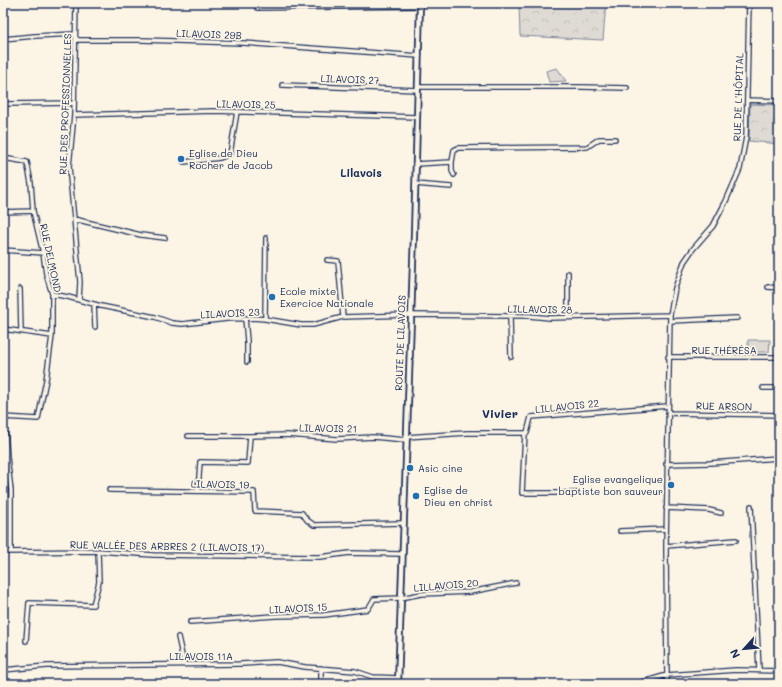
<svg xmlns="http://www.w3.org/2000/svg" width="782" height="687" viewBox="0 0 782 687" font-family="Mali,sans-serif">
  <style>
    .grass { fill: #dfdbd4; stroke: #7d8599 }
    .forest { fill: url(#forest-crowns); stroke: #7d8599 }
    .lines { fill: none; stroke-linecap: round; stroke-linejoin: round }
    .minor-casing { stroke: #1b2f5e; stroke-width: 6 }
    .secondary-casing { stroke: #1b2f5e; stroke-width: 8 }
    .minor { stroke: #fcf5e5; stroke-width: 3.5 }
    .secondary { stroke: #fcf5e5; stroke-width: 4.5 }
    .poi-dot { fill: #1f6fb2; stroke: #fcf5e5; stroke-width: 1.5 }
    .labels { text-anchor: middle; stroke-width: 3.5; stroke-linejoin: round; paint-order: stroke }
    .street-label { font-size: 10px; fill: #1b2f5e; stroke: #fcf5e5 }
    .poi-label { font-size: 10px; fill: #1b2f5e; stroke: #fcf5e5; text-anchor: start }
    .neighbourhood-label { font-size: 11px; font-weight: bold; fill: #1b2f5e; stroke: #fcf5e5 }
    .quarter-label { font-size: 12px; font-weight: bold; fill: #1b2f5e; stroke: #fcf5e5 }
  </style>
  <defs>
    <pattern id="forest-crowns" width="20" height="18" patternUnits="userSpaceOnUse"><rect width="20" height="18" fill="#dfdbd4"/><path d="M2 6a3 3 0 1 1 6 0M12 15a3 3 0 1 1 6 0" fill="none" stroke="#bfbcb8"/></pattern>
  </defs>
  <rect width="100%" height="100%" fill="#fcf5e5"/>
  <filter id="ink" filterUnits="userSpaceOnUse"><feTurbulence type="fractalNoise" baseFrequency=".025" numOctaves="2"/><feDisplacementMap in="SourceGraphic" scale="8" xChannelSelector="R" yChannelSelector="G"/><feConvolveMatrix kernelMatrix="1 2 1 2 8 2 1 2 1" color-interpolation-filters="sRGB"/></filter>
  <g filter="url(#ink)">
    <path class="grass" d="M748,340H770L769,352H748Z"/>
    <path class="forest" d="M519,3H606L603,40L520,36Z
      M557,68L566,81L549,82L546,71Z
      M750,104L779,105V144L749,141Z"/>
    <g class="lines">
      <g class="minor-casing">
        <path id="minor" d="M76,3L74,115L69,167L80,282L79,300
          M257,8L420,6
          M3,39L35,36L75,34L76,38L78,40H141L243,43L419,56
          M282,85L418,90
          M418,87H581L627,88
          M747,100L779,101
          M7,104L74,103
          M74,115L214,111L417,117
          M3,158L27,162L31,183L33,211L43,253L46,274L52,294V336L46,380L38,419L3,417
          M184,162L220,158L230,154L237,112
          M452,162V171L454,175
          M415,164L452,162L454,150L458,148L587,147L599,139H615
          M415,184L451,187
          M3,212L33,211
          M74,219L141,235L165,238
          M3,250L43,253
          M327,260L338,261L343,317
          M768,287L779,288
          M20,289L21,331
          M52,294L68,297L101,306L155,317L172,323L182,324L227,319L253,318L265,319L301,325H313L343,317L410,315L529,316L550,318L670,315
          M94,304L95,327
          M510,316L511,357
          M568,317V273
          M245,318L247,341V362
          M265,319L266,238
          M670,321L737,318
          M3,329L52,336
          M668,357H779
          M763,388H779
          M668,413L779,415
          M4,417L7,457L11,490V552
          M525,433L522,493H577
          M188,436H250
          M406,437L467,433H527L531,417L668,406
          M666,464L710,463L779,458
          M109,490L254,492L255,511L302,513L307,520L314,525L404,523
          M198,491L200,462L248,463L250,436L288,435L337,439L373,437L406,440
          M751,506L759,670
          M666,508L709,510L721,513
          M620,531L666,529
          M666,546L736,540
          M3,552L98,551L153,555L320,557L350,553L402,554
          M190,622L275,616L324,615L368,609L374,599L401,598L421,594L470,592L516,583
          M178,637L184,664
          M26,641L29,603L93,605L99,582L98,551
          M321,668V684
          M3,670L47,666L241,664L277,662L305,667L355,671L373,677L398,678
          M636,684L667,675L736,670L779,671
          M667,684L666,546L670,315L675,288L684,262L693,249L713,226L726,201L740,169L746,137L749,3"/>
      </g>
      <g class="secondary-casing">
        <path id="secondary" d="M398,684L414,235L420,3"/>
      </g>
      <use href="#minor" class="minor"/>
      <use href="#secondary" class="secondary"/>
    </g>
  </g>
  <g class="poi-dot">
    <circle cx="181" cy="159" r="4"/>
    <circle cx="272" cy="297" r="4"/>
    <circle cx="410" cy="468" r="4"/>
    <circle cx="671" cy="485" r="4"/>
    <circle cx="416" cy="496" r="4"/>
  </g>
  <g class="labels">
    <g class="street-label">
      <text transform="translate(209 34) rotate(2)" y="4">LILAVOIS 29B</text>
      <text transform="translate(350 79) rotate(2)" y="4">LILAVOIS 27</text>
      <text transform="translate(738 97) rotate(-88)" y="4">RUE DE L'HÔPITAL</text>
      <text transform="translate(65 104) rotate(-88)" y="4">RUE DES PROFESSIONNELLES</text>
      <text transform="translate(246 104) rotate(1)" y="4">LILAVOIS 25</text>
      <text transform="translate(51 258) rotate(78)" y="4">RUE DELMOND</text>
      <text transform="translate(540 309) rotate(1)" y="4">LILLAVOIS 28</text>
      <text transform="translate(230 313) rotate(-3)" y="4">LILAVOIS 23</text>
      <text transform="translate(400 343) rotate(-88)" y="4">ROUTE DE LILAVOIS</text>
      <text x="724" y="354">RUE THÉRÉSA</text>
      <text transform="translate(567 406) rotate(-6)" y="4">LILLAVOIS 22</text>
      <text transform="translate(724 406) rotate(1)" y="4">RUE ARSON</text>
      <text transform="translate(328 428) rotate(1)" y="4">LILAVOIS 21</text>
      <text transform="translate(220 484) rotate(1)" y="4">LILAVOIS 19</text>
      <text transform="translate(167 546) rotate(1)" y="4">RUE VALLÉE DES ARBRES 2 (LILAVOIS 17)</text>
      <text transform="translate(446 585) rotate(-5)" y="4">LILLAVOIS 20</text>
      <text transform="translate(298 608) rotate(-3)" y="4">LILAVOIS 15</text>
      <text x="201" y="660">LILAVOIS 11A</text>
    </g>
    <g class="poi-label">
      <text x="189" y="157">Eglise de Dieu<tspan x="189" dy="12">Rocher de Jacob</tspan></text>
      <text x="280" y="295">Ecole mixte<tspan x="280" dy="12">Exercice Nationale</tspan></text>
      <text x="418" y="472">Asic cine</text>
      <text x="663" y="483" text-anchor="end">Eglise evangelique<tspan x="663" dy="12">baptiste bon sauveur</tspan></text>
      <text x="424" y="494">Eglise de<tspan x="424" dy="12">Dieu en christ</tspan></text>
    </g>
    <g class="neighbourhood-label">
      <text x="361" y="177">Lilavois</text>
    </g>
    <g class="quarter-label">
      <text x="500" y="418">Vivier</text>
    </g>
  </g>
  <rect width="782" height="687" fill="none" stroke="#fcf5e5" stroke-width="16"/>
  <rect x="8" y="8" width="766" height="671" fill="none" stroke="#1b2f5e" stroke-width="1.5" filter="url(#ink)"/>
  <g transform="translate(744 649) rotate(243)" stroke="#fcf5e5" stroke-width="3" paint-order="stroke">
  <path d="M0-3L7 15L0 10L-7 15Z" fill="#1b2f5e"/>
  <text y="-6" font-size="11" font-weight="bold" text-anchor="middle" fill="#1b2f5e">N</text>
  </g>
</svg>
